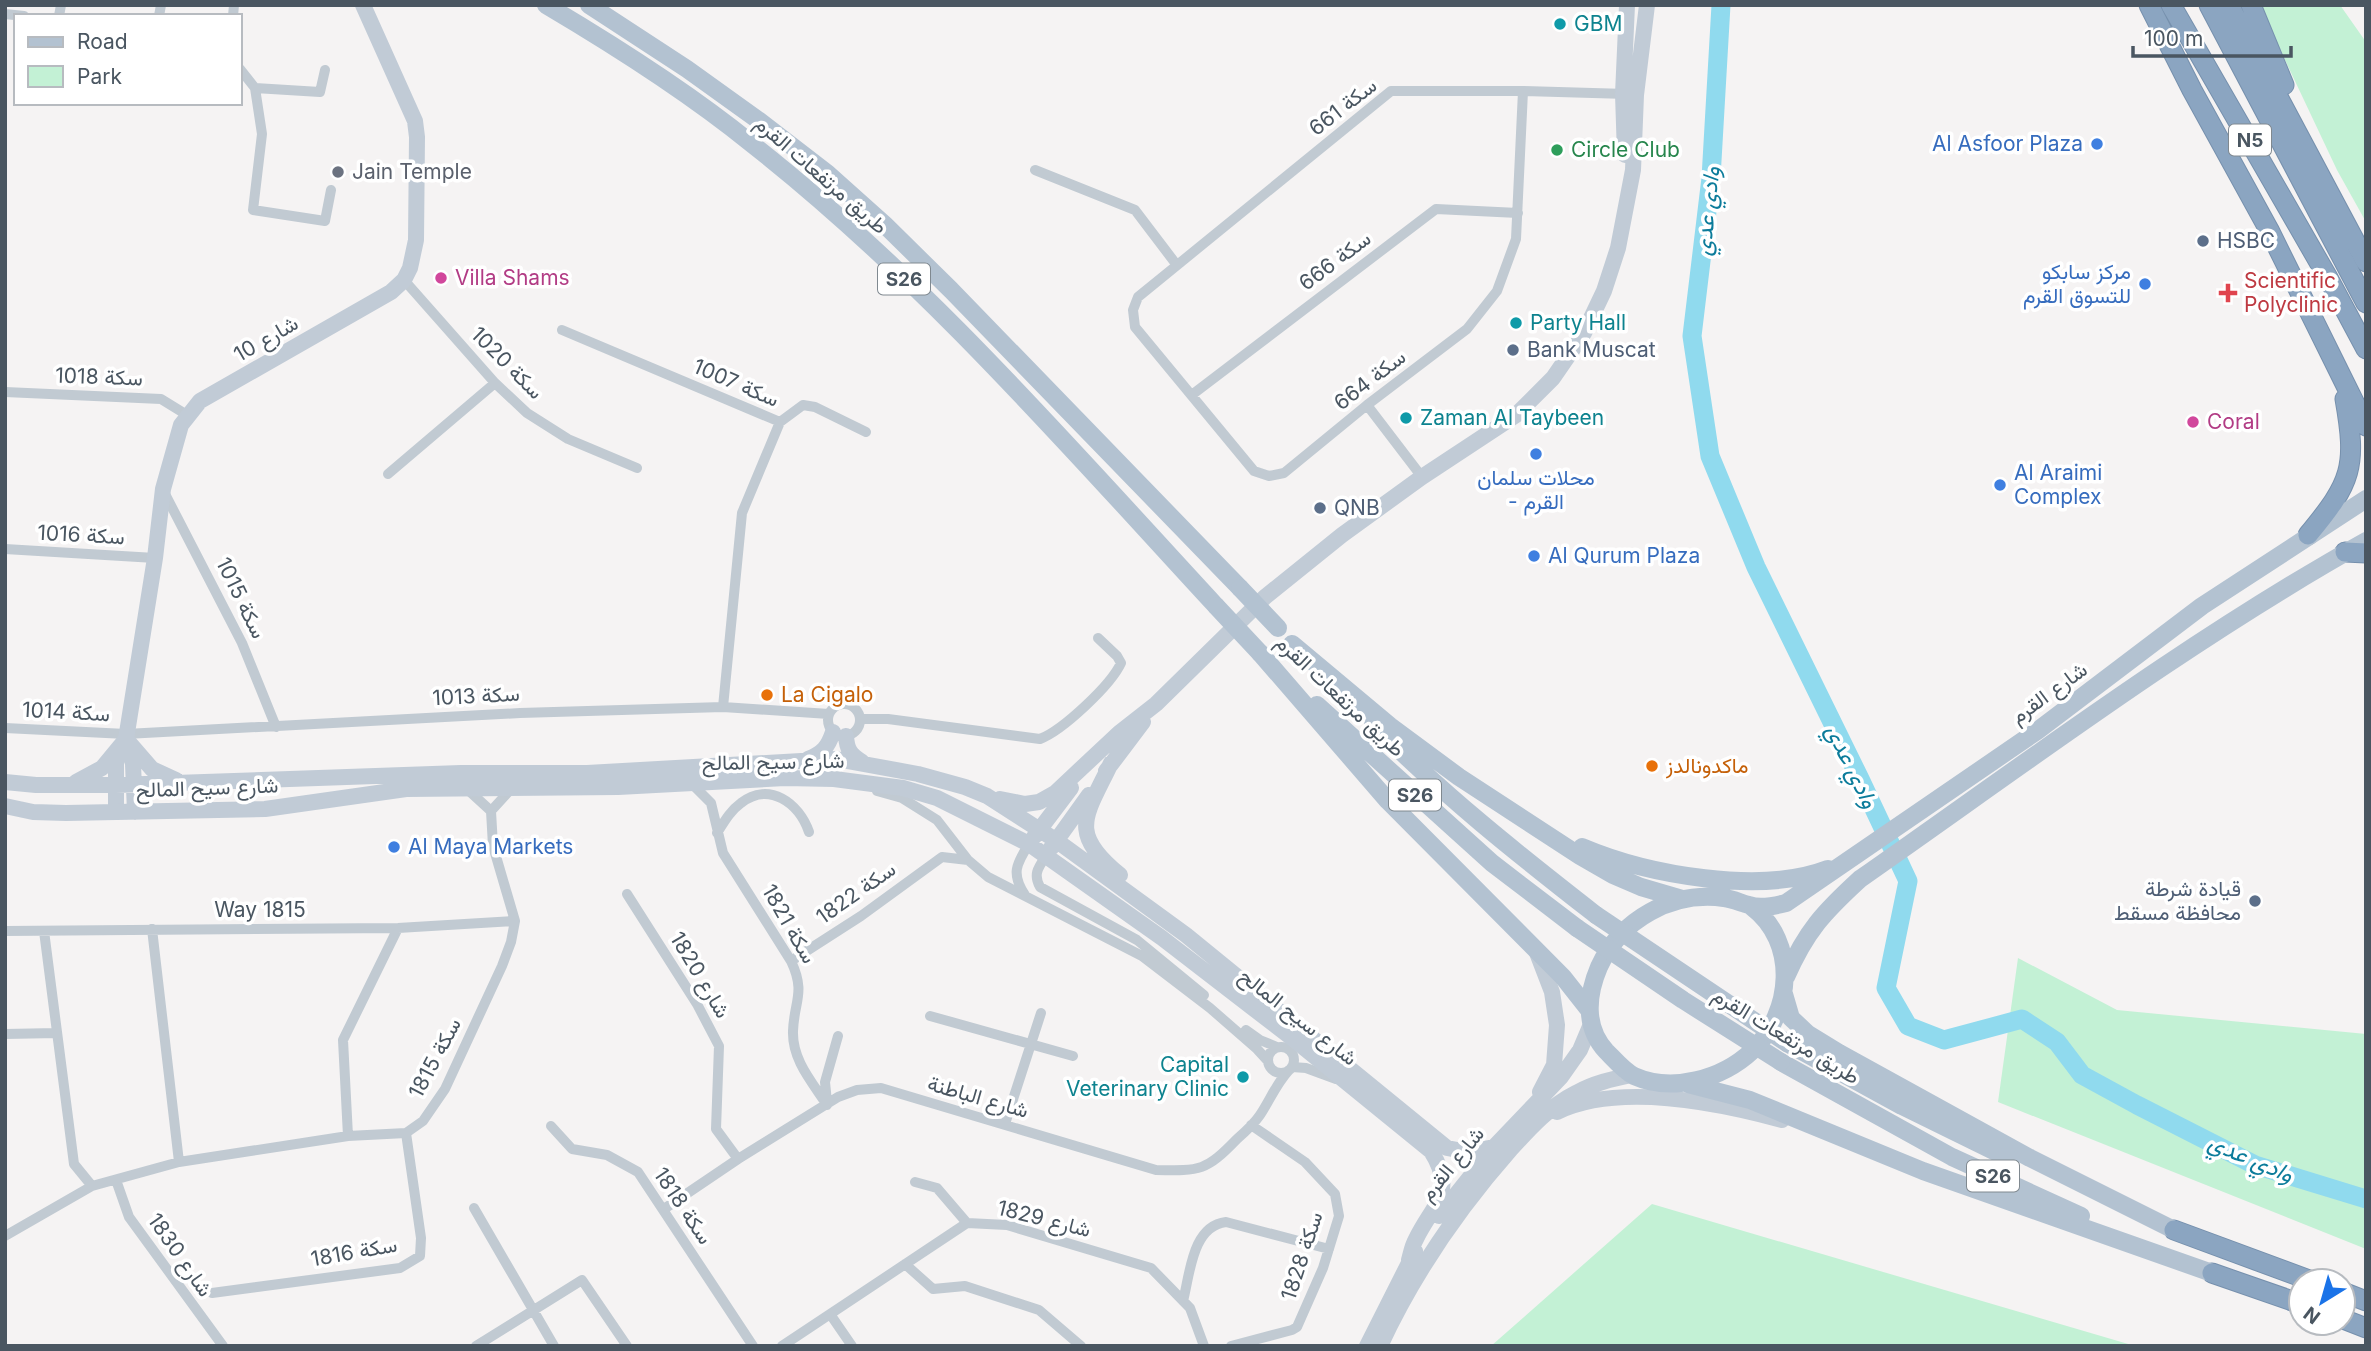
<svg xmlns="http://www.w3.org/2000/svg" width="2371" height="1351" viewBox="0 0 2371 1351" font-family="Inter,Vazirmatn,sans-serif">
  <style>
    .green { fill: #c3f1d5 }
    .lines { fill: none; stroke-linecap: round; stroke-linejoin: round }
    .river { stroke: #90daee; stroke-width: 19 }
    .highway-casing { stroke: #7690ad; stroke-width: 21 }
    .street { stroke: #c1cad2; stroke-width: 10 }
    .secondary { stroke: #c1cbd6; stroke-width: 16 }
    .primary { stroke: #b3c2d1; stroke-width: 18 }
    .highway { stroke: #8ba5c1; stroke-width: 19 }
    .primary-bridge { stroke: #b3c2d1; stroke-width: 18 }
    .culture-dot { fill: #0f9aa8; stroke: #fff; stroke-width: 2.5 }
    .shop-dot { fill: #3f7fe0; stroke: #fff; stroke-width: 2.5 }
    .leisure-dot { fill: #2e9e5b; stroke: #fff; stroke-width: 2.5 }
    .worship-dot { fill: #6b7280; stroke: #fff; stroke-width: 2.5 }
    .service-dot { fill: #5c6f8a; stroke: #fff; stroke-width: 2.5 }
    .hotel-dot { fill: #d1479c; stroke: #fff; stroke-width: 2.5 }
    .health-dot { fill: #e0444e; stroke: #fff; stroke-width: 2.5 }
    .food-dot { fill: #e8710a; stroke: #fff; stroke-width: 2.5 }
    .labels { text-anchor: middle; stroke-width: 7; stroke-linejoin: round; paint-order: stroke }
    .shield { fill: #fff; stroke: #808990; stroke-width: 2 }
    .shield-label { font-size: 19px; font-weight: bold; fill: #4a5661 }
    .culture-label { font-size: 21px; fill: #0d838f; stroke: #fff; text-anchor: start }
    .street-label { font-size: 21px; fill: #4a5661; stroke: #fff }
    .shop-label { font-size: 21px; fill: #366cbe; stroke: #fff; text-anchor: start }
    .leisure-label { font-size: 21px; fill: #27864d; stroke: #fff; text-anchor: start }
    .worship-label { font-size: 21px; fill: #5b616d; stroke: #fff; text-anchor: start }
    .service-label { font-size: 21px; fill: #4e5e75; stroke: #fff; text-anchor: start }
    .hotel-label { font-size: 21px; fill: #b23c85; stroke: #fff; text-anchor: start }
    .health-label { font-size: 21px; fill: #be3a42; stroke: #fff; text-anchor: start }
    .food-label { font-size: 21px; fill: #c56008; stroke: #fff; text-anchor: start }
    .water-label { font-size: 23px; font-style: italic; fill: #0c7c9b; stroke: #fff }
  </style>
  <rect width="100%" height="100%" fill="#f5f3f3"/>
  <path class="green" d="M2259,5H2340L2366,42V222L2337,170Z
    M2018,958L2117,1010L2366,1034V1249L1998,1102Z
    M1652,1204L2135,1346H1491Z"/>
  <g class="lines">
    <path class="river" d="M1721,5L1711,178L1692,336L1710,456L1756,567L1860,779L1908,881L1886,988L1908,1026L1944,1040L2022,1019L2057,1042L2082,1075L2137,1105L2255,1165L2366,1199"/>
    <g class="highway-casing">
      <path id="highway" d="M2149,5L2192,90L2269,230L2366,426
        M2171,5L2327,276L2366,349
        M2209,5L2366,303
        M2229,5L2366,262
        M2251,5L2284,85
        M2308,535C2352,482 2357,467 2345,399
        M2345,552L2366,553
        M2174,1230L2312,1281
        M2212,1273L2301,1304
        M2343,1292L2366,1301
        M2343,1319L2366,1328"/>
    </g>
    <path class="street" d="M5,14L24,16
      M59,16L61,5
      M159,16L161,5
      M233,16L234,5
      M240,69L255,88L262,134L253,210L325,221L331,190
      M255,88L320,92L325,70
      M1523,91L1516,239L1497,291L1467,329L1367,405L1284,473L1269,476L1254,471L1135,327L1133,310L1138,297L1391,91H1523L1627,94
      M1035,170L1135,210L1176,264
      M404,280L495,383L527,413L568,439L637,468
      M562,330L780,422L742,513L723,707
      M5,392L161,399L187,415
      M1193,394L1436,209L1518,213
      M1367,405L1422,477
      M780,422L803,405L815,407L866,432
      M388,474L495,383
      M163,490L242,643L276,727
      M5,549L155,558
      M828 720a16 16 0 1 1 32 0a16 16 0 1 1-32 0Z
      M860,719H888L1040,739C1063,730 1111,685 1121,663L1117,656L1098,638
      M5,728L126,734L520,713L723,707L829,714
      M692,784L711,803L723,853L791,961C806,993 794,1001 793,1031C792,1060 812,1082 827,1105
      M877,791L902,798L937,820L968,860L988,877L1142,956L1210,1008L1257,1049L1268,1061
      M491,811L511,789
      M717,833C724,822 730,811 741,803C769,781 799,803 809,832
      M1046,856C1038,868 1033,874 1040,887L1137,940L1204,995
      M627,894L697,1004L719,1046L716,1129L738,1159
      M1025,895C1011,874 1016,864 1029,844
      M152,929L179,1162
      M5,931L398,928L515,921
      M44,931L74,1164L92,1186
      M791,961L861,916L942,857L968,860
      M930,1016L1073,1056
      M1246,1030L1260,1040L1277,1047
      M5,1034L57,1033
      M1268 1060a13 13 0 1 1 26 0a13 13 0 1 1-26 0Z
      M1292,1067L1306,1068L1336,1079
      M827,1102L825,1082L838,1036
      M1005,1124L1041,1013
      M551,1126L572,1149L607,1155L638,1172L753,1346
      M348,1136L343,1040L398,928
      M116,1180L129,1217L223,1346
      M915,1182L937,1188L967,1223
      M474,1208L554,1346
      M664,1209L738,1159L838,1097L857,1090L881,1088L1156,1170C1201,1171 1206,1171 1237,1139C1245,1132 1254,1124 1260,1115C1270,1100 1276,1084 1289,1070
      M5,1236L92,1186L179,1162L348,1136L406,1133L423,1121L445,1089L502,966L511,942L515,921L493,846L491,811L467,789
      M905,1264L933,1289L965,1286L1039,1310L1081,1346
      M212,1293L400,1268L420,1256L421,1238L406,1133
      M1183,1301C1190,1274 1192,1226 1226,1222L1329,1249
      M830,1314L852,1346
      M476,1346L582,1280L627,1346
      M782,1346L967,1223L1007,1225L1151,1268L1190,1308L1204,1346
      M1231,1346L1292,1330L1297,1327L1323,1268L1339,1216L1335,1194L1305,1162L1251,1125"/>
    <path class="secondary" d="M1625,155L1623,94L1627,5
      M846,736C847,750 850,754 862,762
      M126,739L152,769L176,780
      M130,746L133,764L135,812
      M808,759C823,753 828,747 833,732
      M1111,763C1086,816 1067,832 1120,875
      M1106,771L1143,722
      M5,782L36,785H116L461,773H587L836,759L918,774L965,787L987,796L1057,841L1186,935L1447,1148L1468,1152L1494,1147
      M76,782L102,768L126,739L155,558L163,489L181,425L200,401L391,292L404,280L410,268L416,240L417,137L415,121L363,5
      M1000,799L1025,804L1039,802L1055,793L1119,733L1156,704L1265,597L1342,535L1422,477L1516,415L1553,378L1584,333L1604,291L1618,248L1633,170L1636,95L1647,5
      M5,806L33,812L66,813L265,809L406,789L618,787L785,778L834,779L903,788L937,798L1029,844L1162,938L1297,1042L1431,1151C1457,1192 1433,1204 1416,1239C1412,1246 1411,1253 1409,1260
      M116,812V764L119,749
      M1034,837L1071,788
      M1051,848L1089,795
      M1537,953L1552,992L1557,1025L1554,1065L1540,1092
      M1557,1112C1619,1082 1719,1103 1782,1120
      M1439,1216L1494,1147L1561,1077L1580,1050L1591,1024
      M1367,1346L1415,1251
      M1380,1346C1414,1273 1458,1209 1511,1149C1530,1128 1550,1106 1576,1093C1594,1083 1612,1079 1632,1075"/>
    <path class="primary" d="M546,5C617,47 688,92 752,144C923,278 1069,447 1216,606
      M589,5L687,69L758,120L828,174L885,225L951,290L1240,588
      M1292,644L1390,726L1459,777L1580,856L1613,875L1641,887L1682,899
      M1260,653L1388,801L1563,977L1589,1010
      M1317,705L1492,863L1577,928
      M1373,724C1442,794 1519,855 1596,915
      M1582,847C1648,875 1761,895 1828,869
      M1752,907C1798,942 1793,1012 1752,1051C1722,1079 1672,1093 1634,1076C1624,1071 1614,1059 1606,1051C1584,1027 1587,995 1599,967C1621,919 1672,891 1724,898C1733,899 1741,903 1749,905C1760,909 1774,906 1786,903L2037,731L2202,606L2366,499
      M1786,977C1806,931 1824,912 1860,879C2026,763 2189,640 2366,541
      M1784,994L1791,1018L1808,1034L1839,1053L2030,1158L2174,1230
      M1787,1043L1902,1106L2010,1159
      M1781,1062L1952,1157L2081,1216
      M1688,1084L1750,1100L1923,1171L2212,1273"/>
    <use href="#highway" class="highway"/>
    <path class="primary-bridge" d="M1240,588L1278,628
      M1216,606L1260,653
      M1596,915L1787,1043
      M1577,928L1683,1000L1781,1062"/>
  </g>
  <g class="culture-dot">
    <circle cx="1560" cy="24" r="7"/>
    <circle cx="1516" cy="323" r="7"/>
    <circle cx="1406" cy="418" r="7"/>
    <circle cx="1243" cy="1077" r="7"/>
  </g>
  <g class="shop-dot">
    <circle cx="2097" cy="144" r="7"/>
    <circle cx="2145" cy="284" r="7"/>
    <circle cx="1536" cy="454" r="7"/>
    <circle cx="2000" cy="485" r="7"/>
    <circle cx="1534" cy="556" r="7"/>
    <circle cx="394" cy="847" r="7"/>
  </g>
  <circle class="leisure-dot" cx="1557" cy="150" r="7"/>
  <circle class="worship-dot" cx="338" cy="172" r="7"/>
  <g class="service-dot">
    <circle cx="2203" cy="241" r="7"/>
    <circle cx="1513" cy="350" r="7"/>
    <circle cx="1320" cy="508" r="7"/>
    <circle cx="2255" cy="901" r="7"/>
  </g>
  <g class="hotel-dot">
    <circle cx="441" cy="278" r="7"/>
    <circle cx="2193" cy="422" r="7"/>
  </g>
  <path class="health-dot" d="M2224.5 282.5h7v7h7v7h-7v7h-7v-7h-7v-7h7z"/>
  <g class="food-dot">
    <circle cx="767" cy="695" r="7"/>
    <circle cx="1652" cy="766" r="7"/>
  </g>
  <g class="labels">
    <g class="shield">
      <rect x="2229" y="124.5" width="42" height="31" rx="5"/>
      <rect x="878" y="263.5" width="52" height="31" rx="5"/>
      <rect x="1389" y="779.5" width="52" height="31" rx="5"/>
      <rect x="1967" y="1160.5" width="52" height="31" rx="5"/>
    </g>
    <g class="shield-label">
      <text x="2250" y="147">N5</text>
      <text x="904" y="286">S26</text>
      <text x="1415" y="802">S26</text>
      <text x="1993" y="1183">S26</text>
    </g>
    <g class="culture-label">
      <text x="1574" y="31">GBM</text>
      <text x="1530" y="330">Party Hall</text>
      <text x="1420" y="425">Zaman Al Taybeen</text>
      <text x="1229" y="1072" text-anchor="end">Capital<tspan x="1229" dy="24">Veterinary Clinic</tspan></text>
    </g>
    <g class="street-label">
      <text transform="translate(1343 107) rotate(-38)" y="7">سكة 661</text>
      <text transform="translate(821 175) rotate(41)" y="7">طريق مرتفعات القرم</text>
      <text transform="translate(1335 261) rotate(-37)" y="7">سكة 666</text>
      <text transform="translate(266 339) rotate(-30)" y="7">شارع 10</text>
      <text transform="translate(507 363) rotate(45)" y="7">سكة 1020</text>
      <text transform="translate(99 377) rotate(2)" y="7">سكة 1018</text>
      <text transform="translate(1370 380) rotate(-38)" y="7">سكة 664</text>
      <text transform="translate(736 383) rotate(23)" y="7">سكة 1007</text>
      <text transform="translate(81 535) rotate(3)" y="7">سكة 1016</text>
      <text transform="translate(241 598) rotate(64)" y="7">سكة 1015</text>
      <text transform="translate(2049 693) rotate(-36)" y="7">شارع القرم</text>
      <text transform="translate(476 696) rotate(-3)" y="7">سكة 1013</text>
      <text transform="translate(1340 696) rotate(43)" y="7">طريق مرتفعات القرم</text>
      <text transform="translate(66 712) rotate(3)" y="7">سكة 1014</text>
      <text transform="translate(773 762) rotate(-1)" y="7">شارع سيح المالح</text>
      <text transform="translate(207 788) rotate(-2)" y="7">شارع سيح المالح</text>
      <text transform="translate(856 893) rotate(-35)" y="7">سكة 1822</text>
      <text x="260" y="917">Way 1815</text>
      <text transform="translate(789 924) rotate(60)" y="7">سكة 1821</text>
      <text transform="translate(700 975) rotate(59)" y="7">1820 شارع</text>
      <text transform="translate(1298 1017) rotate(38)" y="7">شارع سيح المالح</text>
      <text transform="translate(1786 1036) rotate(31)" y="7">طريق مرتفعات القرم</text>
      <text transform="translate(435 1058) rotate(-62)" y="7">سكة 1815</text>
      <text transform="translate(978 1097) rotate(16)" y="7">شارع الباطنة</text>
      <text transform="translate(1452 1164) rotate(-51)" y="7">شارع القرم</text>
      <text transform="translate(683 1206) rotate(56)" y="7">سكة 1818</text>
      <text transform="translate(1044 1219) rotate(14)" y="7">1829 شارع</text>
      <text transform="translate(354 1252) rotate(-10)" y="7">سكة 1816</text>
      <text transform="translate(180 1255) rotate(55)" y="7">1830 شارع</text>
      <text transform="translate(1302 1256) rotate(-72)" y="7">سكة 1828</text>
    </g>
    <g class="shop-label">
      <text x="2083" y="151" text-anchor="end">Al Asfoor Plaza</text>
      <text x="2131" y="279" text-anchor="end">مركز سابكو<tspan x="2131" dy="24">للتسوق القرم</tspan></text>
      <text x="2014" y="480">Al Araimi<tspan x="2014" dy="24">Complex</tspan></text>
      <text x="1536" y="485" text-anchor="middle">محلات سلمان<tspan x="1536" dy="24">- القرم</tspan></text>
      <text x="1548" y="563">Al Qurum Plaza</text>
      <text x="408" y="854">Al Maya Markets</text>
    </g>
    <g class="leisure-label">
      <text x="1571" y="157">Circle Club</text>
    </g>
    <g class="worship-label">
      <text x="352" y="179">Jain Temple</text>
    </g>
    <g class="service-label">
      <text x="2217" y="248">HSBC</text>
      <text x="1527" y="357">Bank Muscat</text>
      <text x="1334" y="515">QNB</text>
      <text x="2241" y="896" text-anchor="end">قيادة شرطة<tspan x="2241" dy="24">محافظة مسقط</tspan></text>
    </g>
    <g class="hotel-label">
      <text x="455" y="285">Villa Shams</text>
      <text x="2207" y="429">Coral</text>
    </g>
    <g class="health-label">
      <text x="2244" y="288">Scientific<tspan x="2244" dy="24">Polyclinic</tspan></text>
    </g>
    <g class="food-label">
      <text x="781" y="702">La Cigalo</text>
      <text x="1666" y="773">ماكدونالدز</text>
    </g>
    <g class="water-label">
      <text transform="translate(1707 211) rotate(-84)" y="8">وادي عدي</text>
      <text transform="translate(1852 766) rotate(64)" y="8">وادي عدي</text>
      <text transform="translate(2251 1158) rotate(23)" y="8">وادي عدي</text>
    </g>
  </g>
  <rect width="2371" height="1351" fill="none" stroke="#4a5661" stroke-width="14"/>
  <rect x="14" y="14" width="228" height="91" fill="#ffffff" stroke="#b7bbc0" stroke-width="2"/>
  <rect x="28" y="37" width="35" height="10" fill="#b3c2d1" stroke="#b7bbc0" stroke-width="2"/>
  <text x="77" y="49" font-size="21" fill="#4a5661">Road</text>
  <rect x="28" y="66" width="35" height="21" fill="#c3f1d5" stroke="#b7bbc0" stroke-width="2"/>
  <text x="77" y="84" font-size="21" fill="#4a5661">Park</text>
  <g transform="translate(2322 1302) rotate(217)"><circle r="33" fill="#ffffff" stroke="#b7bbc0" stroke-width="2"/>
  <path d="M0-5L12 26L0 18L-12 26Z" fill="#1a73e8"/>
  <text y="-10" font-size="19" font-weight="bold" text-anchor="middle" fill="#4a5661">N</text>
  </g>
  <path d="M2133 46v10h158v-10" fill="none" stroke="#4a5661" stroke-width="3.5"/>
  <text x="2144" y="46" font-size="21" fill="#4a5661" stroke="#ffffff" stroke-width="5" paint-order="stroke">100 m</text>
</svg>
